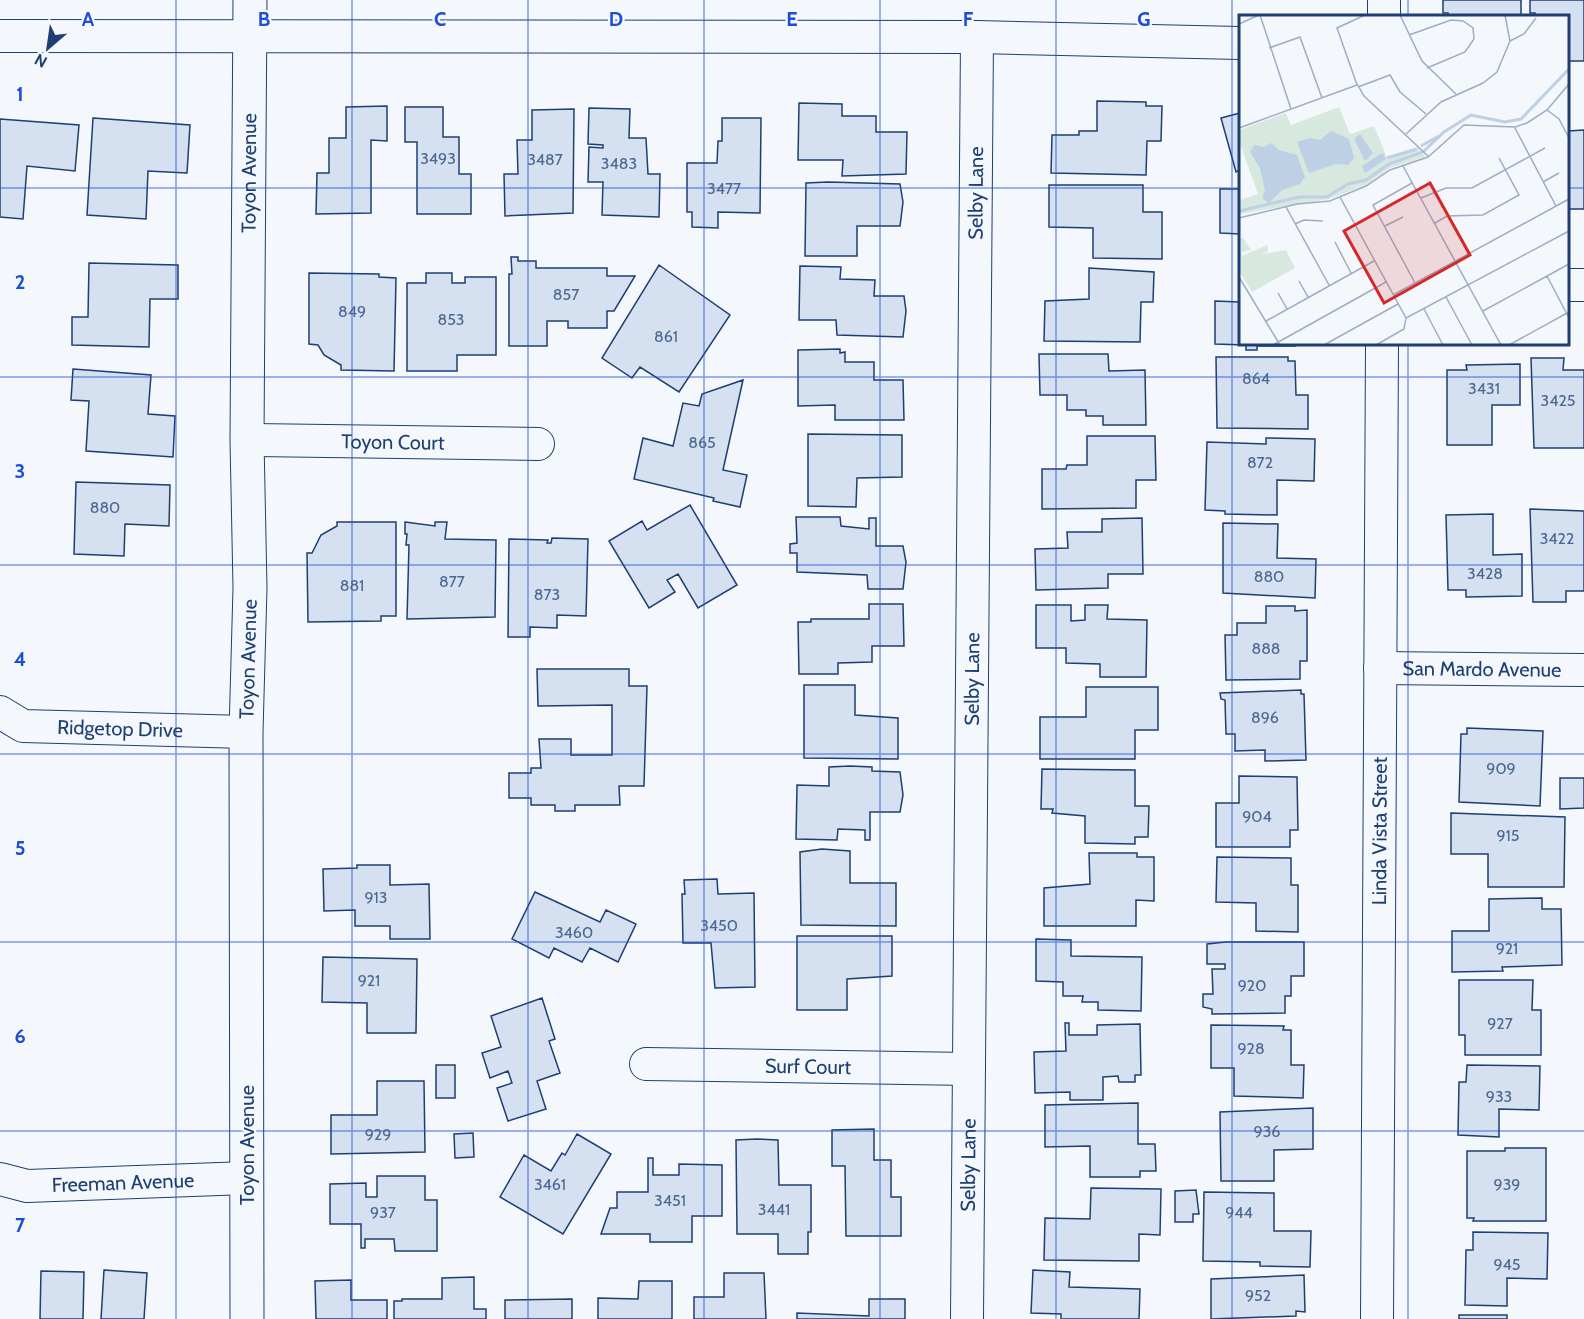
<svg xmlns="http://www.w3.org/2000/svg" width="1584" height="1319" viewBox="0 0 1584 1319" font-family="Cabin,sans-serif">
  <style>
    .building { fill: #d5e0f0; stroke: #1d3f73; stroke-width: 1.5 }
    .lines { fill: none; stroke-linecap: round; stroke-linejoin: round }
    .minor-casing { stroke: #1d3f73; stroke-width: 34 }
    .tertiary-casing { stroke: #1d3f73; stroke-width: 35 }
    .minor { stroke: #f4f7fb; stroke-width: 32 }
    .tertiary { stroke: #f4f7fb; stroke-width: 33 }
    .grid { fill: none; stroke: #1d4ed8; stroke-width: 1.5; stroke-opacity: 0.55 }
    .labels { text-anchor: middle; stroke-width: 4.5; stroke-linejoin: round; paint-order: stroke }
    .number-label { font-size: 16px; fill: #4b6792 }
    .street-label { font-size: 20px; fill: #1d3f73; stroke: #f4f7fb }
    .inset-river { fill: none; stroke: #bed0e5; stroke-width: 3 }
    .inset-road { fill: none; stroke: #9eadc5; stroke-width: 1.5 }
    .view { fill: #d62828; fill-opacity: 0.15; stroke: #d62828; stroke-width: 3 }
    .inset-edge { fill: none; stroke: #1d3f73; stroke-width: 3 }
    .grid-label { font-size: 20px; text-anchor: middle; font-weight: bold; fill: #1d4ed8; stroke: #f4f7fb; stroke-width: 4.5; stroke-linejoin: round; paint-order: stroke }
  </style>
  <rect width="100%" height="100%" fill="#f4f7fb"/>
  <path class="building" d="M1443,0H1521V16H1449L1448,13H1443Z
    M1530,0H1584V61H1568V16H1535V13H1530Z
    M1097,101L1146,102V106H1162L1161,141H1147L1146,175L1051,173L1052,135H1079V131H1097Z
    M799,103L842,104V116H876V132H907L906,174L842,176L843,160H798Z
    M387,106V141L371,140V213L316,214L317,173H329V138H346V107Z
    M405,107H443V137H459V174H471V214H417V142H405Z
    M589,108L630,109L629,138H646L648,174H660L659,217L602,215L603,182H588L589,147L603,148V145L588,144Z
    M574,109L573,213L505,216L504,174H518L517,140H532V110Z
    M1240,113V170L1236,172L1221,118Z
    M93,118L190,125L187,173L148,171L146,219L87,215Z
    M722,118H761L760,213L718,212V228L692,227V212H687V163H717L718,141H722Z
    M0,119L79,125L75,171L27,166L23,219L0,217Z
    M1584,130V209H1568V131Z
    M828,182L900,184L903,202L900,226H857V256H805L806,183Z
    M1049,185H1143V212H1162V259L1093,258V228L1049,227Z
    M1220,189H1240V234L1220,233Z
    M511,257H518V261H536V268H607V276H635L614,311H607V328H568V321H547V346H509V274H512Z
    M89,263L178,265V299H150L149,347L72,345V317H88Z
    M659,265L730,315L679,392L640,367L632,378L602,358Z
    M800,266L841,267L840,279L875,280L874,296H904L906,311L903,337L837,335L836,320H799Z
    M1089,268L1154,272L1153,302H1141L1140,342L1044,341L1045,301L1089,299Z
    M309,273L379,274V277L396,278L394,371L341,370V365L324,355L318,345L309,344Z
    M426,273H452V283H465V277H496V355H457V371H407V283H426Z
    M1215,301L1240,302V344H1295V346H1257V350H1246V345L1215,344Z
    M840,349V353L845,352V362H874V380H903L904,420H835V405L798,406V350Z
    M1039,354H1108L1109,371L1145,370L1146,425H1103V416H1086V410H1067V395H1040Z
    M1216,357H1288V361H1295L1296,395H1308V429L1217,428Z
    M1531,358H1564L1563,370H1584V448H1534Z
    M1520,364V405H1492V445H1447V370H1467L1466,365Z
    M73,369L151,375L148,414L175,416L173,457L86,451L89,401L71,400Z
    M743,380L723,470L747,475L740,507L713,501L714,498L634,479L643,438L673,446L683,403L699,406L702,394Z
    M808,434L902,435V477L857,478L856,507L808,506Z
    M1087,436H1155L1156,480H1136V508L1042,509V469H1066L1067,465H1087Z
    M1266,438L1315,439L1314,481L1277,480V515L1225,514V511L1205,510L1207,442L1266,444Z
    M76,482L170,485L169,526L125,524L124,556L74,554Z
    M690,505L737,585L698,608L678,574L667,580L675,592L649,608L609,541L642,521L647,530Z
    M1530,509L1584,511V591H1566V602H1533Z
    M1493,514V555L1522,554V596L1466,597V590H1448L1446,515Z
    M796,517H840L841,526L869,529V518H876V546H903L906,562L903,589H868L867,575L797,572V553H790V544L797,543Z
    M1142,518L1143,574H1108V588L1036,590L1035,549L1068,548L1067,532H1102V519Z
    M337,522H396V616H381V621L308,622L307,553H312L321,535L337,526Z
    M405,522L435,526V522H447L445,539L496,540L495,617L407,619L409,545H406L407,534H405Z
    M1223,523L1278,524L1277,558L1316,559L1315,598L1223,593Z
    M552,538L588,539L586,616L557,615V628L530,627V637H508L509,539L548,540L547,543H551Z
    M869,604H903L904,646H872V662L838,663V674H799L798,622H811V619H869Z
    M1036,605H1071V621L1085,620V605H1108L1107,619L1147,620L1146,677H1100V664L1066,663V648H1036Z
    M1266,606H1295V611L1307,610V661H1300V679L1226,680L1225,635H1237V623H1266Z
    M537,669H629V686H647L644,786H619L620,805H575V811H555V805H531V798H509V773H531V768H541L539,739H571V755H612V705L538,706Z
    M804,685H855V715L898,718V759L804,758Z
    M1086,687H1158V730H1135V759H1040V717H1086Z
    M1301,690V694H1304L1306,760L1265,761V750L1235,751V734H1226L1225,700L1221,699L1220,693Z
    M1467,728L1543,731L1540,806L1459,802L1461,734H1467Z
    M850,766L872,767V771L900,772L903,795L900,812H870V840H865V830L838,829L837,840L796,839L797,785L829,786V767Z
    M1042,769L1135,770V806H1149L1148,837H1135V844L1085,843V816L1052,813L1053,809H1041Z
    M1239,776L1297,777L1298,830H1290V847H1216V803H1239Z
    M1560,778H1584V808L1560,809Z
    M1451,813L1565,817L1564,887H1488V854H1451Z
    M822,849L850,851V883H896V926L801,925L800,852Z
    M1089,853H1137V857H1154V901L1136,900V926H1044V888L1090,884Z
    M1217,857L1291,858V885H1298V932L1256,931V903L1216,902Z
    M357,865H390V885L429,884L430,939H390V926H355V910L324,911L323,869L357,868Z
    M717,879L718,894L754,893L755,987L715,988L711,943H683L682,894H685L684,880Z
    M535,892L600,922L606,910L636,924L618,962L590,948L582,962L554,948L549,958L512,939Z
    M1542,898V909H1561L1562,965L1502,967L1503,971L1452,972V931H1489V899Z
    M797,936H892V976L847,979V1010H797Z
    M1036,939L1071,940V956L1142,957L1141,1011L1098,1010V1002H1082L1083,996H1063V982L1036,981Z
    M1226,942H1304V976H1291V996H1285V1013L1212,1014V1009L1203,1007V994H1213L1212,969H1225V964H1207V944Z
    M323,957L417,959L416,1033H367V1003L322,1002Z
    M1459,980H1533L1532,1010H1541V1055H1465V1035H1459Z
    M542,998L555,1039L549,1041L560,1073L537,1081L546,1109L508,1121L497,1088L512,1083L508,1071L490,1078L482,1053L501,1047L491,1016Z
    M1065,1023H1069V1035H1097V1025L1140,1024L1141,1075H1135V1082H1119L1118,1076L1103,1077V1100H1070V1092L1035,1093L1034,1052L1066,1051Z
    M1211,1025L1284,1026L1283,1030H1291V1065H1304L1303,1098L1234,1096V1068H1211Z
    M436,1065H455V1098H436Z
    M1467,1065L1540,1066L1539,1110L1499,1109V1137L1458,1135L1459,1082H1466Z
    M377,1081H424L425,1152L331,1154V1115H377Z
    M1138,1103V1144H1155L1156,1171H1140V1177H1090V1146L1045,1147V1105Z
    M1313,1108V1149L1274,1150V1181H1221L1220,1112Z
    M874,1129V1160H891V1197H901V1236H846L845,1166H832V1130Z
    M473,1133L474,1157L455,1158L454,1134Z
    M577,1134L611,1154L563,1234L500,1197L524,1155L551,1171L562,1153L565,1155Z
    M757,1139L778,1140L779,1185H811V1232H808V1254H778V1234H737L736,1140Z
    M1505,1148H1546V1221H1473L1474,1218H1467V1151H1505Z
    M648,1158H653V1175H679V1164L722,1165V1216H692V1242H650V1234H601L610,1208H617V1192H648Z
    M377,1176H425V1200H437V1251H395L394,1239H365V1248H361V1224H330V1184L366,1183V1197H377Z
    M1091,1188L1161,1189L1160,1235L1139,1234V1261L1044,1260L1045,1218L1090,1219Z
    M1196,1190L1199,1214H1193V1222H1175V1191Z
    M1204,1192L1274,1193V1231H1311L1310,1267L1260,1266V1262L1203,1261Z
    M1473,1232L1548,1233L1547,1279L1507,1278V1306L1465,1305L1466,1250H1473Z
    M104,1270L147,1273L144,1319H101Z
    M1033,1270L1070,1272L1069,1287L1140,1289L1139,1319H1061V1314L1031,1313Z
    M41,1271L84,1272L83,1319H40Z
    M724,1273H764L766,1319H694V1297H724Z
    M1304,1275L1305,1312L1296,1311V1316L1211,1319V1279Z
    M474,1277V1309H486V1319H394V1301H402V1299H442V1278Z
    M351,1280V1300H387V1319H316L315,1281Z
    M639,1281H672V1319H598V1298L638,1299Z
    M572,1299V1319H505V1300Z
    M869,1299H905V1319H797V1313L869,1316Z
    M1459,1315H1507V1319H1459Z"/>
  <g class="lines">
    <g class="minor-casing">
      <g id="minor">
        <path d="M1384,16V0"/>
        <path d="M0,36L977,37L1240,43"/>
        <path d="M1568,285H1584"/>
        <path id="s1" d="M247,440L538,444"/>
        <path id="s2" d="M1380,668L1584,670"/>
        <path id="s3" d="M0,712L23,726L246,732"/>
        <path id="s4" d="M646,1064L969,1069"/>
        <path id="s5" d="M0,1179L27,1186L247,1178"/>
        <path id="s6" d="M967,1319L977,37"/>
        <path id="s7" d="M1377,1319L1382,344"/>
      </g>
    </g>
    <g class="tertiary-casing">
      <g id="tertiary">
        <path id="s8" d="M247,1319L246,732L250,588L247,440L250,0"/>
      </g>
    </g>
    <use href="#minor" class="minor"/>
    <use href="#tertiary" class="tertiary"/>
  </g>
  <path class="grid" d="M176,0V1319M352,0V1319M528,0V1319M704,0V1319M880,0V1319M1056,0V1319M1232,0V1319M1408,0V16M0,188H1240M1568,188H1584M1408,344V1319M0,377H1584M0,565H1584M0,754H1584M0,942H1584M0,1131H1584"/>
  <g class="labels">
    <g class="number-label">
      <text x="438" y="164">3493</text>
      <text x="545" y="165">3487</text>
      <text x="619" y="169">3483</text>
      <text x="724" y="194">3477</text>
      <text x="566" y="300">857</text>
      <text x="352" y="317">849</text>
      <text x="451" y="325">853</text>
      <text x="666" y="342">861</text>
      <text x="1256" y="384">864</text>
      <text x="1484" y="394">3431</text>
      <text x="1558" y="406">3425</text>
      <text x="702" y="448">865</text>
      <text x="1260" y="468">872</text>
      <text x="105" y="513">880</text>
      <text x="1557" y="544">3422</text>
      <text x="1485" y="579">3428</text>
      <text x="1269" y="582">880</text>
      <text x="452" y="587">877</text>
      <text x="352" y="591">881</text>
      <text x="547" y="600">873</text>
      <text x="1266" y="654">888</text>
      <text x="1265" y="723">896</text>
      <text x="1501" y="774">909</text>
      <text x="1257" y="822">904</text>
      <text x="1508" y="841">915</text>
      <text x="376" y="903">913</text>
      <text x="719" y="931">3450</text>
      <text x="574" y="938">3460</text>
      <text x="1507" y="954">921</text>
      <text x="369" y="986">921</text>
      <text x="1252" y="991">920</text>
      <text x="1500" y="1029">927</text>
      <text x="1251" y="1054">928</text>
      <text x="1499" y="1102">933</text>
      <text x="1267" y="1137">936</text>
      <text x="378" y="1140">929</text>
      <text x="550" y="1190">3461</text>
      <text x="1507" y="1190">939</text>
      <text x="670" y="1206">3451</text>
      <text x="774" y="1215">3441</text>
      <text x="383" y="1218">937</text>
      <text x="1239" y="1218">944</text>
      <text x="1507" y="1270">945</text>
      <text x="1258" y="1301">952</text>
    </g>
    <g class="street-label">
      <text dy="7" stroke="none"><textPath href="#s8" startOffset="1146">Toyon Avenue</textPath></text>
      <text dy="7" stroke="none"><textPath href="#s6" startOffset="1126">Selby Lane</textPath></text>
      <text dy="7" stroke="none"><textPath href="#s1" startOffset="146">Toyon Court</textPath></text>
      <text dy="7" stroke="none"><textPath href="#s8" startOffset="660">Toyon Avenue</textPath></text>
      <text dy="7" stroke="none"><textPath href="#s2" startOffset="102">San Mardo Avenue</textPath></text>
      <text dy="7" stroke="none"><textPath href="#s6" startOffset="640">Selby Lane</textPath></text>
      <text dy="7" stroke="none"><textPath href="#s3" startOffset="124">Ridgetop Drive</textPath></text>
      <text dy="7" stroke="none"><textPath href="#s7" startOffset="488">Linda Vista Street</textPath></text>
      <text dy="7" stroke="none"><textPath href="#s4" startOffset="162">Surf Court</textPath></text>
      <text transform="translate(247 1145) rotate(-90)" y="7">Toyon Avenue</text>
      <text dy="7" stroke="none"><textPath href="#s6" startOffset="154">Selby Lane</textPath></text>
      <text dy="7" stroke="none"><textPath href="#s5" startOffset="124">Freeman Avenue</textPath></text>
    </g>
  </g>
  <g transform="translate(1239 15)">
    <rect width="330" height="330" fill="#f4f7fb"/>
    <path d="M100,92L111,119L135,111L148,142L179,132L186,142L151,153L127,170L90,184L0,199V185L19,179L0,126V115L47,98L52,110ZM4,223L12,235L3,237V241L28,230L29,236L23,239L47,235L56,253L13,277L0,256V224Z" fill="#d7e8df"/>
    <path d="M92,116L110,124L115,143L109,150L97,149L70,158L58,127L71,123L81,125ZM121,119L134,138L126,146L115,124ZM32,128L40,135L58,140L66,162L61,169L43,175L30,188L23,183L26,175L21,153L11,137L15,130L25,132ZM143,138L147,144L126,158L123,151Z" fill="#bed0e5"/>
    <path class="inset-river" d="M182,131L200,121M148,143L178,134M0,196L60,182H88L109,169L127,165L150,149L184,137L205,117L232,100L266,107L282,104L330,54"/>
    <path class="inset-road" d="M21,0L52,94M126,0L98,13L117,67L125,81L189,141M161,0L183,46L217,79M0,9L20,0M170,20L212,5L224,6L234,13L235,24L226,37L188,53M271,26L285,19L297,3M30,33L61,22L83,83M119,72L151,60L161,77L187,99M308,95L320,104L330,123M0,113L118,70M276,113L317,191M167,119L202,87L244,68L258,57L271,26L266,0M164,151L262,330M304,167L320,158M173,168L134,190L176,268M101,182L167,303M182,183L207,173H233L306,133M47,192L90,270M0,203L58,189L91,186L127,171L151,155L189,142L225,110L276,112L288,108L308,95L330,69M196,208L208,201L244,200L280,180L260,143M56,209L65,205L84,206M146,211L164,202M96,227L112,258M308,261L330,303M0,262L41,330M60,266L69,282M39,278L48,294M154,280L330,184M207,282L233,330M185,294L204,330M244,296L330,249M27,306L135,246M34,330L147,267M85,330L159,289M137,330L165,314L167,303L330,216M270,330L330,297"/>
    <path class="view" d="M191,168L231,240L145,288L105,216Z"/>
    <rect width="330" height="330" class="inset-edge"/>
  </g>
  <g class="grid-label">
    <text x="88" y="26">A</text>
    <text x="264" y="26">B</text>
    <text x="440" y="26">C</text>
    <text x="616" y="26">D</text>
    <text x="792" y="26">E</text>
    <text x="968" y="26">F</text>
    <text x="1144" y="26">G</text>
    <text x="20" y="101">1</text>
    <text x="20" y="289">2</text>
    <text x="20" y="478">3</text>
    <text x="20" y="666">4</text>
    <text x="20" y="855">5</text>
    <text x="20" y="1043">6</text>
    <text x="20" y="1232">7</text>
  </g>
  <g transform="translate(48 48) rotate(209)" stroke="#f4f7fb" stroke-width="4.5" paint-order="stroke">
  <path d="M0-4.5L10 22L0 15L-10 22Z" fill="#1d3f73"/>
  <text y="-9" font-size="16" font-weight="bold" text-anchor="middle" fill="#1d3f73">N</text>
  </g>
</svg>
